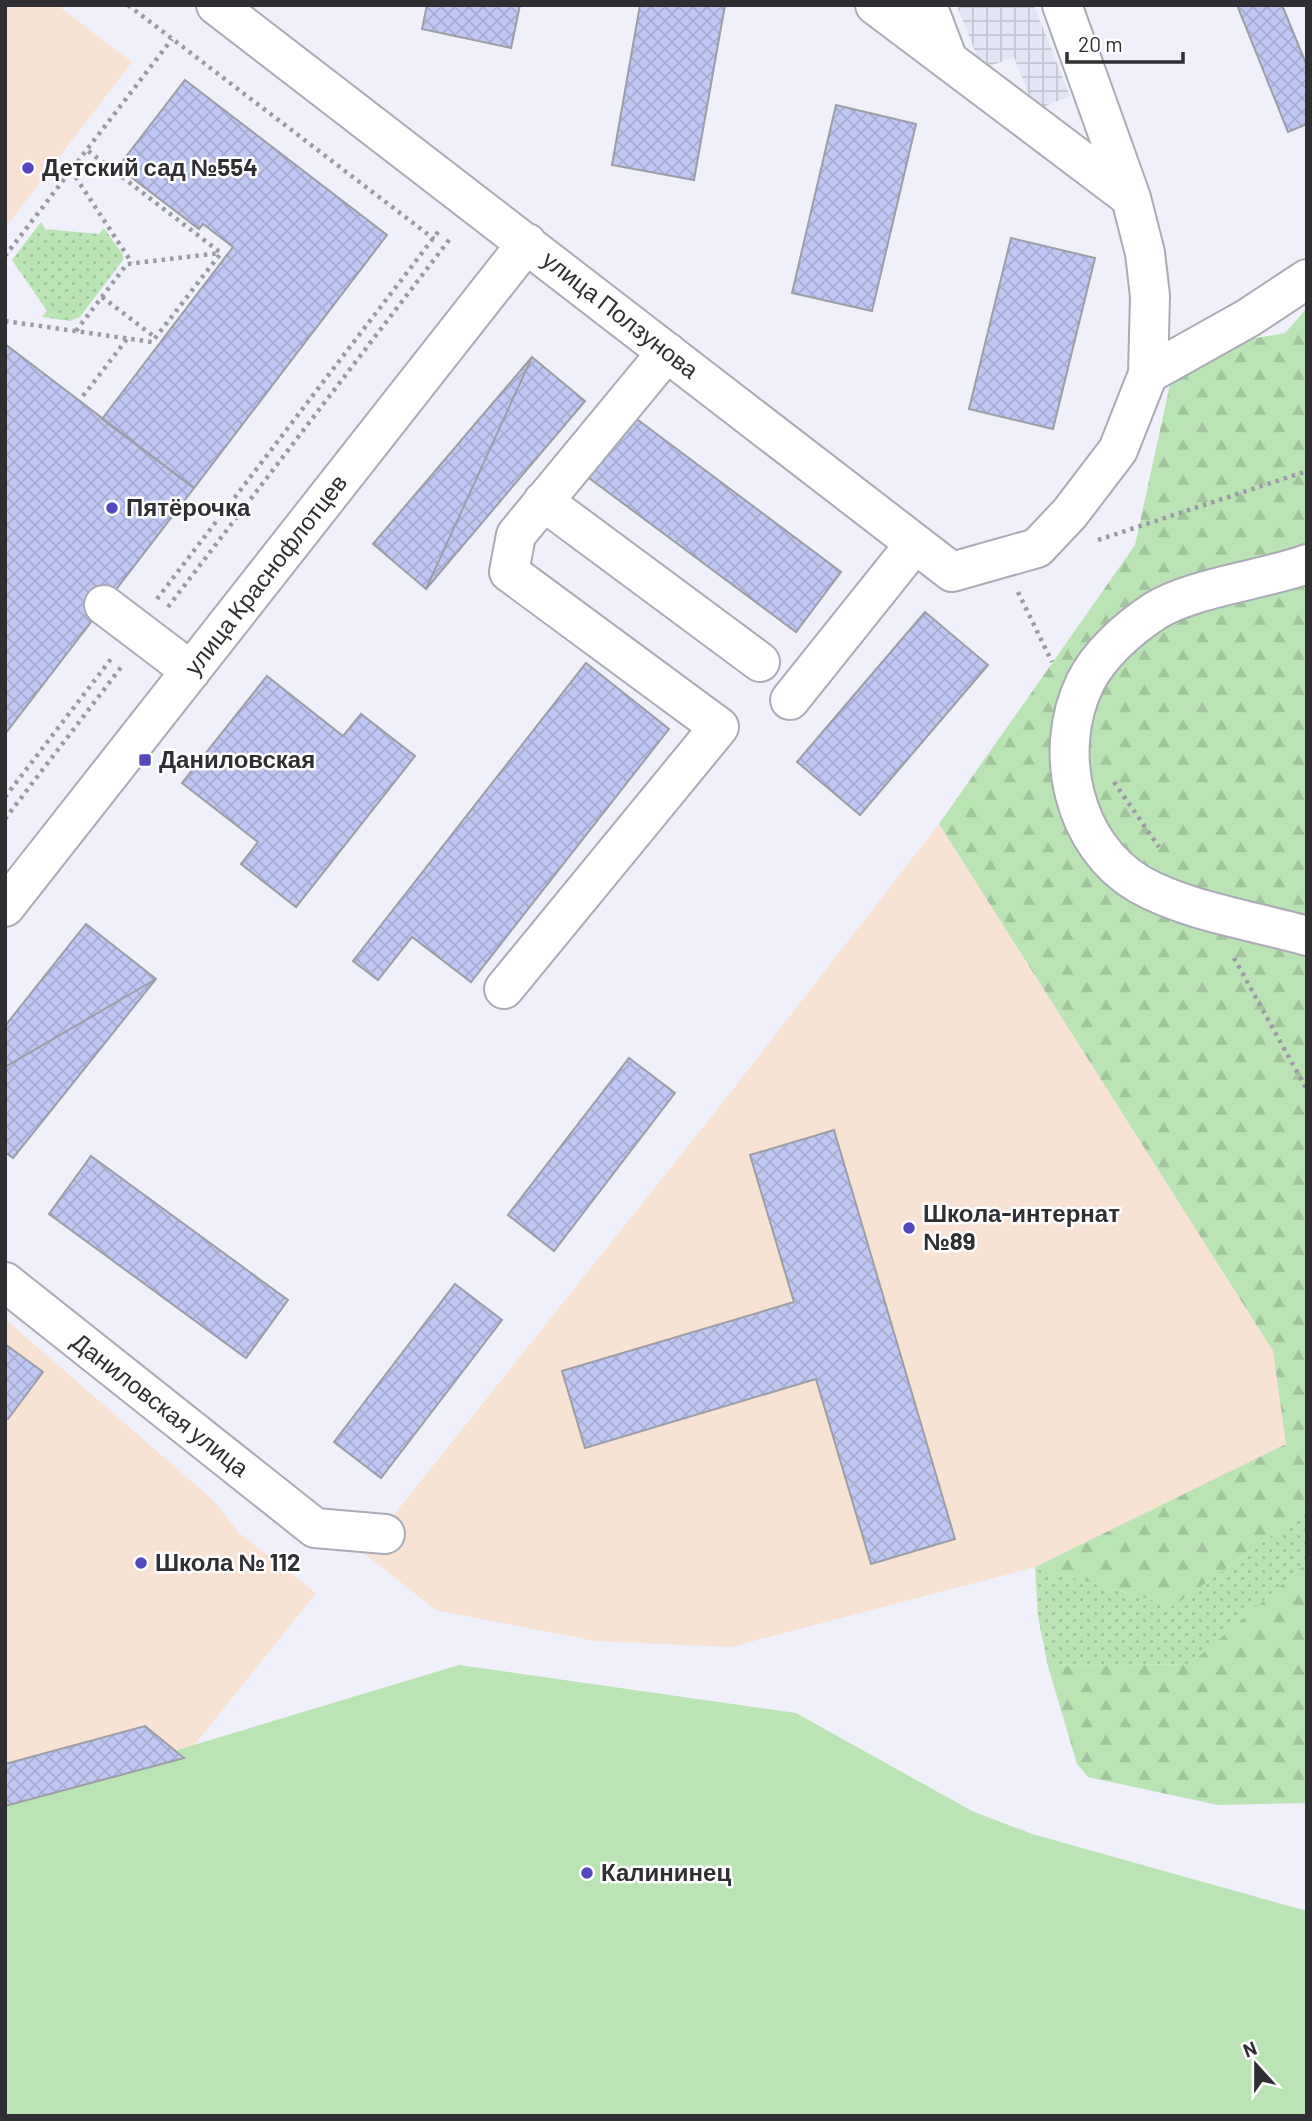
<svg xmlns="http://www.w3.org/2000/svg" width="1312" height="2121" viewBox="0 0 1312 2121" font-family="Barlow,sans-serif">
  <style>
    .industrial { fill: url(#industrial-grid) }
    .education { fill: #f8e2d4 }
    .grass { fill: url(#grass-dots) }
    .forest { fill: url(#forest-firs) }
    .garden { fill: #bbe4b5 }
    .building { fill: url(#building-cross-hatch); stroke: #9c9da6; stroke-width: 2 }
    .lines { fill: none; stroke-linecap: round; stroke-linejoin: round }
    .minor-casing { stroke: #aaabb4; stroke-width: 42 }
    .path { stroke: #9b9ca3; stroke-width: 4.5; stroke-dasharray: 3.5 5; stroke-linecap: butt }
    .minor { stroke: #fff; stroke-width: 38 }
    .poi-dot { fill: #5447bf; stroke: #fff; stroke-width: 2.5 }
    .labels { text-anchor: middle; stroke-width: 5; stroke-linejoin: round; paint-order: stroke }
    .poi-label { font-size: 24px; font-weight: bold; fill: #2f2f33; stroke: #fff; text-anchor: start }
    .street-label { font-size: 24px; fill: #2f2f33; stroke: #fff }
  </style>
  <defs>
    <pattern id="industrial-grid" width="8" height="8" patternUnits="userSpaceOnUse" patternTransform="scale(1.75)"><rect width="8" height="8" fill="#e2e5f5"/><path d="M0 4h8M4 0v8" fill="none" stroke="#c2c5d2"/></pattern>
    <pattern id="grass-dots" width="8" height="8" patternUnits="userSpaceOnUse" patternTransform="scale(1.75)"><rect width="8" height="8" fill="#bbe4b5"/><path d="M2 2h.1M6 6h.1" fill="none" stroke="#a1c49c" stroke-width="1.8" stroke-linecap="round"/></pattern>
    <pattern id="forest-firs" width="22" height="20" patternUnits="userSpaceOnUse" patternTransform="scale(1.75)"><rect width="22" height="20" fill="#bbe4b5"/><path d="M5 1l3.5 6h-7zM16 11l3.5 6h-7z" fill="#a1c49c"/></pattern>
    <pattern id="building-cross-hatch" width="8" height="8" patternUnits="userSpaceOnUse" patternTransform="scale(1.75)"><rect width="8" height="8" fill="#c0c7f3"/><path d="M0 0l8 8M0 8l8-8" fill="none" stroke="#a5abd1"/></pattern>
  </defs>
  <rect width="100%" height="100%" fill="#eff0f9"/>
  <path class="industrial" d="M957,5H1034L1070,96L1035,110L1014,57L982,69Z"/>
  <path class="education" d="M5,5H57L132,62L5,228Z
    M939,824L1273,1351L1287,1444L1035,1567L731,1647L595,1641L436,1610L366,1555L385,1534L397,1511L720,1106Z
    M5,1319L213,1500L239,1533L316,1593L184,1758L145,1726L5,1764Z"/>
  <path class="grass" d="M41,222L45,229L99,234L104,228L123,255V260L80,317L70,321L42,317L47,311L12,260Z
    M1307,1510V1563L1190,1664L1048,1666L1038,1617L1035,1567L1174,1606Z"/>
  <path class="forest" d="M1307,308V1510L1174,1606L1035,1567L1286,1444L1273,1351L939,824L1135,545L1177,352L1285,333Z
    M1307,1563V1803L1218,1805L1088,1777L1077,1764L1048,1666L1190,1664Z"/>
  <path class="garden" d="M459,1665L796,1713L972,1811L1032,1834L1307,1911V2116H5V1802Z"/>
  <path class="building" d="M427,5H520L511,48L422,29Z
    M640,5H725L694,180L612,165Z
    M1237,5H1282L1307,66V124L1288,132Z
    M185,80L387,235L194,488L102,419L233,247L203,224L199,229L118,167Z
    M836,105L916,124L872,311L792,293Z
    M1011,238L1095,258L1053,429L969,409Z
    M5,344L194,488L5,734Z
    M532,357L426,589L373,544Z
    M532,357L585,401L426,589Z
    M634,417L841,572L796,632L589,478Z
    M925,612L988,665L860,815L797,762Z
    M586,663L669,729L471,982L412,937L378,980L353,961Z
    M267,676L343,736L361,714L415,756L296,907L241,864L258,842L182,783Z
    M86,924L156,979L5,1067V1026Z
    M156,979L13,1158L5,1152V1067Z
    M629,1058L675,1093L554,1251L508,1215Z
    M834,1130L955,1539L871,1564L816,1379L585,1448L562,1371L794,1302L750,1155Z
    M91,1156L288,1300L246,1358L49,1214Z
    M455,1284L502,1320L381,1478L334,1442Z
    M5,1344L43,1372L8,1419L5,1417Z
    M145,1726L184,1758L5,1806V1764Z"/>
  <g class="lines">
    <g class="minor-casing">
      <path id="minor" d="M216,5L952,572L1037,548L1070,513L1118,450L1148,374L1150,296L1145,253L1131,198L1062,5
        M875,5L1131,198
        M927,5L948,60
        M1148,374L1248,318L1307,279
        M543,501L760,662
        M1307,564C1263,580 1191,588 1155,611C1129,628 1099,654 1085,683C1052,751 1073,845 1139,884C1186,911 1255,921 1307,936
        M104,605L191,671
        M790,700L914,545
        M5,907L527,243
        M504,989L719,727L509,572L516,535L667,352
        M5,1282L315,1528L385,1534"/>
    </g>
    <path class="path" d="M128,5L434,239
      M71,170L132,263
      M5,256L172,39
      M102,297L156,338
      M5,321L152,342L221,253L87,150
      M76,331L127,264L220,253
      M83,396L127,339
      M1098,540L1307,471
      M1018,592L1052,662
      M157,599L441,228
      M168,607L452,236
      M1114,782L1159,847
      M5,797L111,659
      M5,819L122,666
      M1234,958L1307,1090"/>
    <use href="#minor" class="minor"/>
  </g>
  <g class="poi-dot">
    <circle cx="28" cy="168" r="7"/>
    <circle cx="112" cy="508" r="7"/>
    <rect x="138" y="753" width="14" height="14" rx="3.5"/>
    <circle cx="909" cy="1228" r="7"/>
    <circle cx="141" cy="1563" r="7"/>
    <circle cx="587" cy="1873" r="7"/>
  </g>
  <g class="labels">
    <g class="poi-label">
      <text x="42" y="176">Детский сад №554</text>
      <text x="126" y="516">Пятёрочка</text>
      <text x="159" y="768">Даниловская</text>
      <text x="923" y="1222">Школа-интернат<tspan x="923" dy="28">№89</tspan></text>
      <text x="155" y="1571">Школа № 112</text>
      <text x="601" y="1881">Калининец</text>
    </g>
    <g class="street-label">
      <text transform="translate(620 315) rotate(38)" y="8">улица Ползунова</text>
      <text transform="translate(266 575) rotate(-52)" y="8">улица Краснофлотцев</text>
      <text transform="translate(160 1405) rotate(38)" y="8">Даниловская улица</text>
    </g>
  </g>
  <rect width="1312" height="2121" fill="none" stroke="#2f2f33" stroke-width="14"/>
  <g transform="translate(1256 2065) rotate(339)" stroke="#ffffff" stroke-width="5" paint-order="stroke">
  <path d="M0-5L12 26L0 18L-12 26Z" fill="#2f2f33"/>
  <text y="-10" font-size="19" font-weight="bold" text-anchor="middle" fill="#2f2f33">N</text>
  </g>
  <path d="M1067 52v10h116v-10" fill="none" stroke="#2f2f33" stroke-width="3.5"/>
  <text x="1078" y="52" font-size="21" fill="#2f2f33" stroke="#ffffff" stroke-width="5" paint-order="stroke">20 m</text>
</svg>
